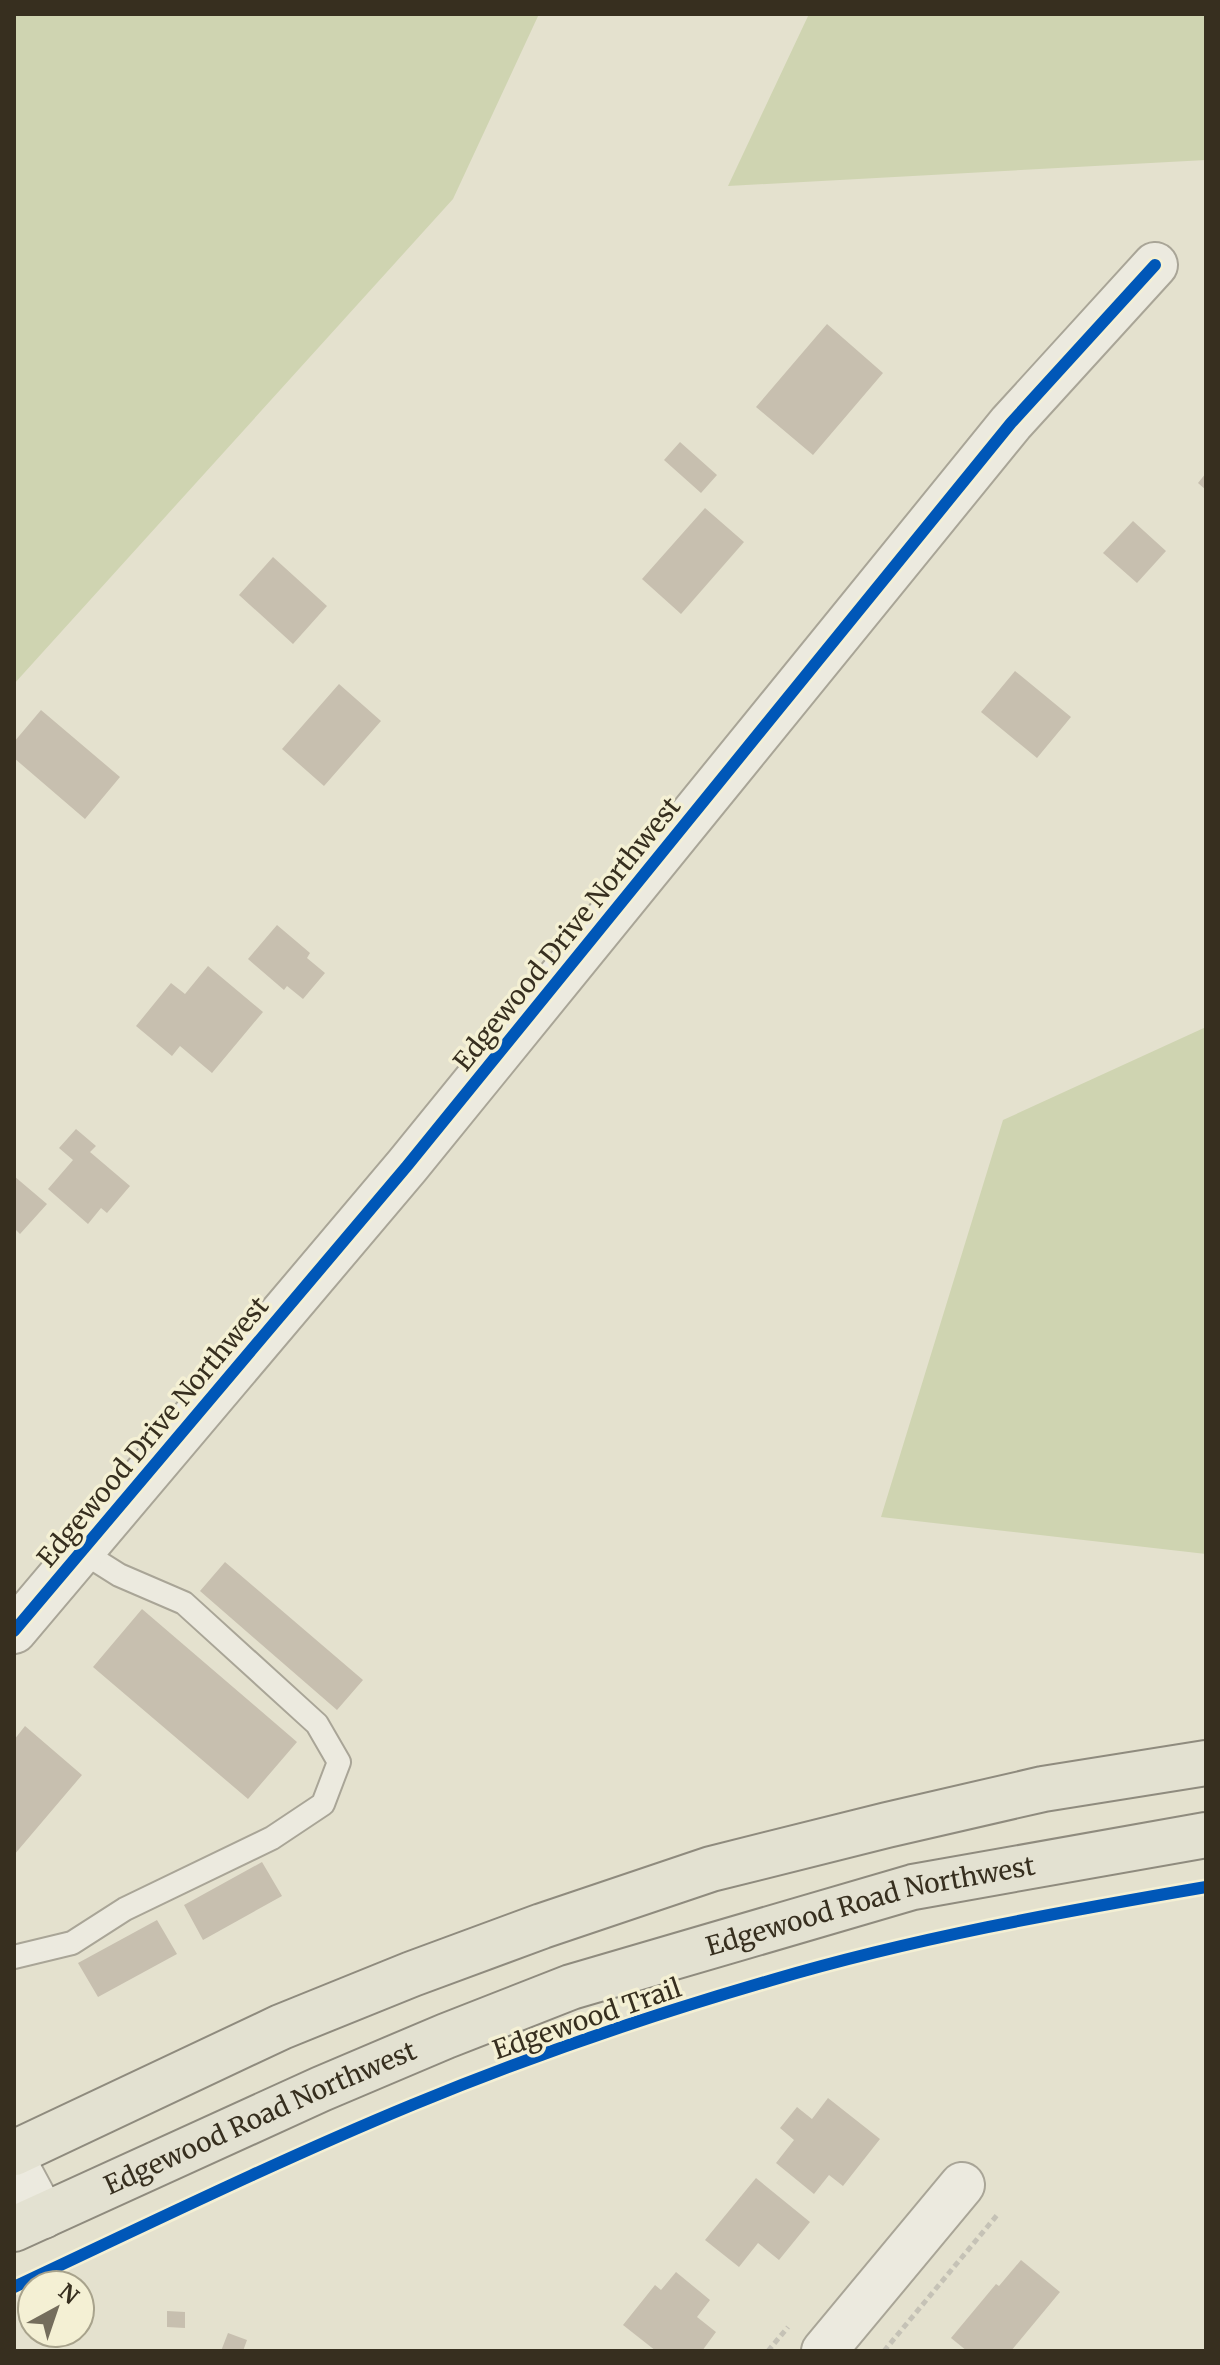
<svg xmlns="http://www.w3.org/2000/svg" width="1220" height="2365" viewBox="0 0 1220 2365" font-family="Merriweather,serif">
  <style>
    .green { fill: #cfd4b1 }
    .building { fill: #c7bfaf }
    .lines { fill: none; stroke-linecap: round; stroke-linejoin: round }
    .service-casing { stroke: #a9a597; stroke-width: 26 }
    .minor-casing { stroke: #a9a597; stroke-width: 48 }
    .primary-casing { stroke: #8f8b7e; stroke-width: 48 }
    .path { stroke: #c5c2b6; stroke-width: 5; stroke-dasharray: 6 4; stroke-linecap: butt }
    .service { stroke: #eceadf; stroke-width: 22 }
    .minor { stroke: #eceadf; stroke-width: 44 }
    .primary { stroke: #e3e1d1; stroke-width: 44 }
    .cycleway-casing { stroke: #f4f0d4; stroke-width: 17 }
    .cycleway { stroke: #0057b8; stroke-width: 12 }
    .labels { text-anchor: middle; stroke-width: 7; stroke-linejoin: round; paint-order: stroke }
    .street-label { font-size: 26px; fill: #372f1f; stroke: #f4f0d4 }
  </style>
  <rect width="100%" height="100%" fill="#e4e1ce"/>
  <path class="green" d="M14,14H539L453,199L14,684Z
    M809,14H1206V160L728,186Z
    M1206,1027V1554L881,1517L1003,1120Z"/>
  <path class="building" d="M827,324L883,373L813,455L756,407Z
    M680,442L717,475L701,493L664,460Z
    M1206,473V490L1198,483Z
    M705,508L744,542L681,614L642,579Z
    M1133,521L1166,551L1137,583L1103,553Z
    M273,557L327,606L293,644L239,595Z
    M1015,671L1071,717L1037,758L981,712Z
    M339,684L381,721L324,786L282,749Z
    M41,710L120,777L85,819L14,758V742Z
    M277,925L310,953L307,958L325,973L303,999L287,986L284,990L248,959Z
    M208,966L263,1012L212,1073L180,1046L172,1056L136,1026L171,983L185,994Z
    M76,1129L96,1146L90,1152L130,1186L107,1213L101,1208L88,1224L48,1189L73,1160L59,1148Z
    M14,1176L47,1204L20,1234L14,1228Z
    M225,1562L363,1680L337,1710L200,1591Z
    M142,1609L297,1742L248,1799L93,1667Z
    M25,1726L82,1775L14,1855V1740Z
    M262,1862L282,1896L203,1940L184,1905Z
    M157,1920L177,1954L98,1997L78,1963Z
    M828,2098L880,2139L843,2186L829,2175L814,2194L776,2163L794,2140L780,2128L797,2107L812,2119Z
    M756,2178L810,2222L779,2260L758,2243L739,2267L705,2240Z
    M1021,2260L1060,2292L1011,2351H967L951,2338L996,2284L999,2286Z
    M676,2272L710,2300L697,2317L716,2332L702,2351H656L623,2325L655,2285L661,2290Z
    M167,2311L185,2312V2328L167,2327Z
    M228,2333L247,2340L243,2351H221Z"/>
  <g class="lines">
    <g class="service-casing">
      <path id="service" d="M14,1957L72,1943L125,1909L272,1838L323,1804L339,1762L317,1724L184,1603L119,1575L81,1551"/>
    </g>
    <g class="minor-casing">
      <path id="minor" d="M14,1631L407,1166L1011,423L1155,265
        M14,2162L43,2216
        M824,2351L962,2185"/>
    </g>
    <g class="primary-casing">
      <g id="primary">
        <path d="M14,2153L281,2027L412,1974L542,1926L711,1869L887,1825L1043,1789L1206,1763"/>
        <path id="s1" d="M14,2229L321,2089L446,2036L571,1987L913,1887L1206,1835"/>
      </g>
    </g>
    <path class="path" d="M768,2351L788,2327
      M884,2351L998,2214"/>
    <use href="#service" class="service"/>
    <use href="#minor" class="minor"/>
    <use href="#primary" class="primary"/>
    <g class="cycleway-casing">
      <path id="cycleway" d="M14,1631L407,1166L1011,423L1155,265
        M14,2287C146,2225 277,2161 412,2105C528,2057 651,2015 772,1980C914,1938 1060,1912 1206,1887"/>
    </g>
    <use href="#cycleway" class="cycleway"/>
  </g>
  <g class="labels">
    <g class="street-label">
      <text transform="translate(567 934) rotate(-51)" y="9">Edgewood Drive Northwest</text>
      <text transform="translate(153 1432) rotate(-50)" y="9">Edgewood Drive Northwest</text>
      <text dy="9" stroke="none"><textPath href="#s1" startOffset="918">Edgewood Road Northwest</textPath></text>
      <text transform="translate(587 2019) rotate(-19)" y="9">Edgewood Trail</text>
      <text dy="9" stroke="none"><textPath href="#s1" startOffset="270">Edgewood Road Northwest</textPath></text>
    </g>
  </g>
  <rect width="1220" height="2365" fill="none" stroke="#372f1f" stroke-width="32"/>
  <g transform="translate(56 2309) rotate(40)"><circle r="38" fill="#f4f0d4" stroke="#a8a38c" stroke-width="2"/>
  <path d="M0-6L14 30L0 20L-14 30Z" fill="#746d5c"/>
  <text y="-12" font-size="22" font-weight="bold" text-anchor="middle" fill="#372f1f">N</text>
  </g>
</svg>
